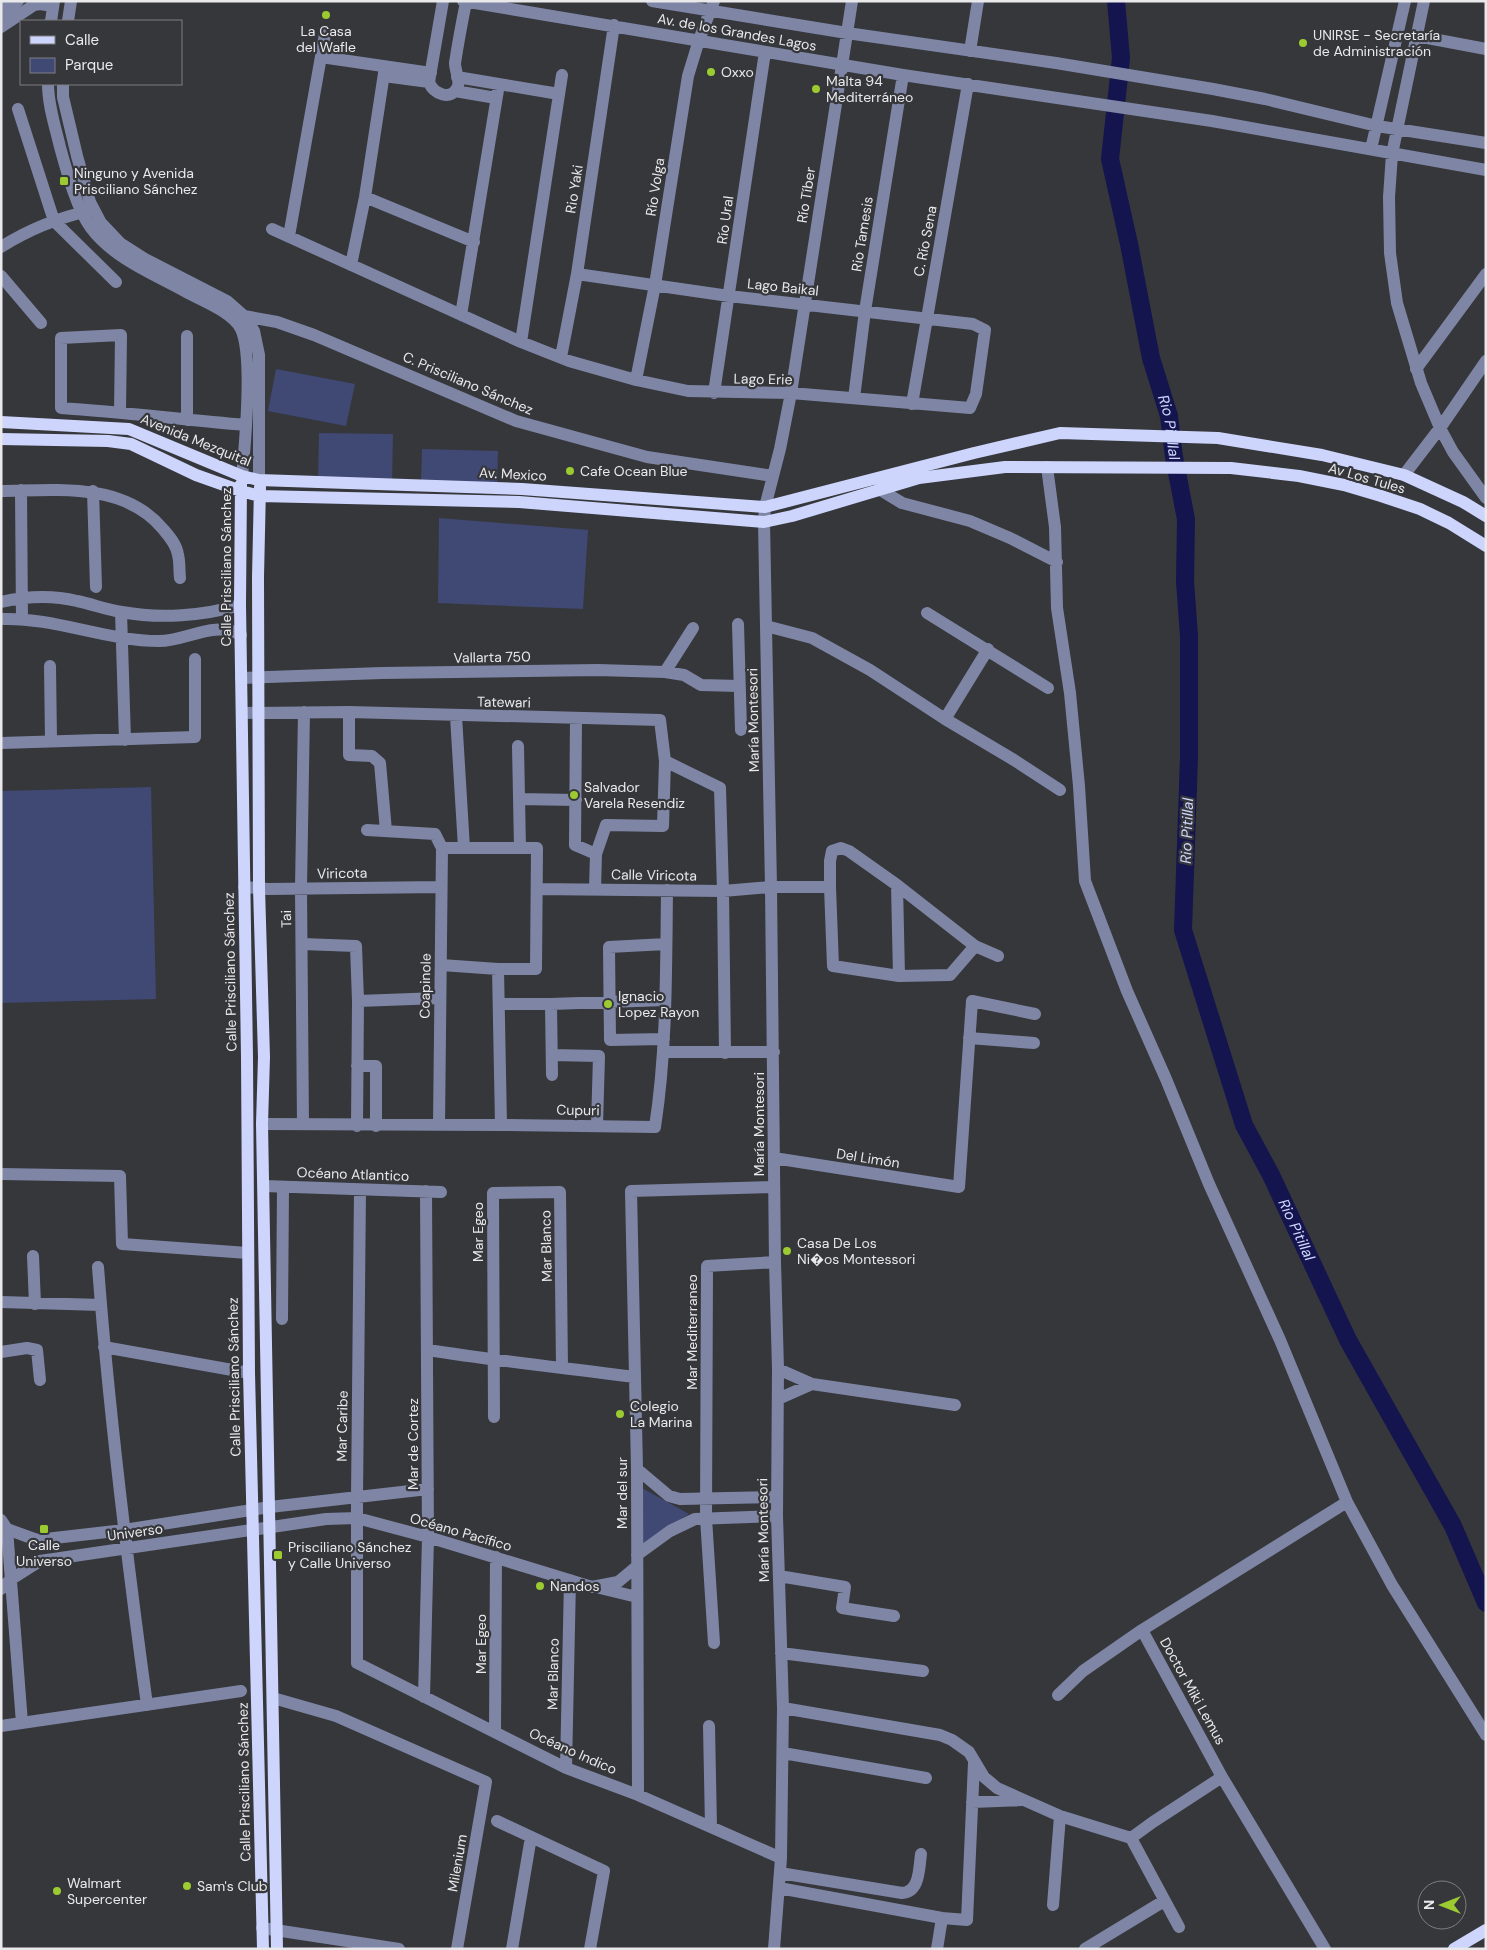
<svg xmlns="http://www.w3.org/2000/svg" width="1487" height="1950" viewBox="0 0 1487 1950" font-family="'DM Sans',sans-serif">
  <style>
    .green { fill: #404874 }
    .lines { fill: none; stroke-linecap: round; stroke-linejoin: round }
    .river { stroke: #14144f; stroke-width: 18 }
    .minor { stroke: #7f86a5; stroke-width: 12 }
    .major { stroke: #cdd5fc; stroke-width: 12 }
    .poi-dot { fill: #9cca31; stroke: #36373b; stroke-width: 2 }
    .labels { text-anchor: middle; stroke-width: 4.5; stroke-linejoin: round; paint-order: stroke }
    .poi-label { font-size: 14px; fill: #e9e9ec; stroke: #36373b; text-anchor: start }
    .street-label { font-size: 14px; fill: #e9e9ec; stroke: #36373b }
    .water-label { font-size: 15px; font-style: italic; fill: #ced6fd; stroke: #36373b }
  </style>
  <rect width="100%" height="100%" fill="#36373b"/>
  <path class="green" d="M276,369L355,384L346,426L268,411Z
    M319,433L393,434L392,483L318,481Z
    M422,449L498,451L497,485L421,483Z
    M439,518L588,530L583,609L438,603Z
    M151,787L156,999L1,1003V791Z
    M642,1488L689,1514L643,1544Z"/>
  <g class="lines">
    <path class="river" id="s1" d="M1116,1L1121,58L1110,159L1129,244L1151,358L1169,416L1174,457L1186,519L1185,581L1189,636V757L1183,930L1244,1125L1271,1175L1348,1340L1453,1526L1486,1603"/>
    <path class="minor" d="M3,1L10,21
      M443,1L429,82C433,94 452,102 458,86C460,79 455,71 455,63C458,43 462,22 466,2
      M463,1L903,75L1212,121L1486,170
      M652,1L847,33L1056,63L1213,89L1265,99L1377,126L1486,143
      M1424,1L1392,154L1389,197L1390,253L1397,303L1421,383L1440,428L1453,452L1486,498
      M1,14L18,1
      M51,21L54,1
      M68,21L71,1
      M1,27L34,5L40,4L53,6
      M1417,36L1486,49
      M970,51L978,1
      M321,57L431,73
      M384,76L429,82
      M457,77L559,94
      M48,84C48,105 55,126 60,147C66,169 77,210 91,228C114,259 156,275 188,293C204,301 233,313 241,329C253,355 245,445 242,476
      M63,84V97L77,156L90,202L101,223L120,243L145,259L227,301L244,316L254,331L259,355V480
      M455,91L496,98
      M18,109L54,221L116,282
      M1371,149L1405,1
      M365,197L474,242
      M272,229L521,342L569,361L636,380L688,391L791,393L970,408L976,394L985,330L973,324L729,296L577,274
      M289,236L325,34
      M1,247C28,230 57,218 89,211
      M351,265L365,197L385,67
      M1,276L41,323
      M461,315L499,84
      M244,316L277,322L314,335L516,421L647,457L773,476
      M187,336V420
      M521,342L562,75
      M561,357L577,274L614,25
      M1416,369L1486,274
      M636,380L655,285L688,76L699,40L714,1
      M714,393L765,52
      M854,398L865,311L903,75
      M912,404L968,84
      M120,412L121,335L61,338V408C123,412 184,420 245,425
      M1047,467L1055,527L1057,608L1070,693L1079,786L1085,881L1127,991L1166,1079L1209,1184L1280,1340L1347,1502L1392,1585L1486,1735
      M1404,475L1440,428L1486,361
      M879,489L902,503L970,521L1010,538L1057,562
      M21,490L22,619
      M1,491C56,490 124,482 163,529C169,536 177,545 178,555C180,562 179,570 180,578
      M93,491L96,587
      M1,602C27,596 52,595 77,601C92,604 107,610 122,612C160,619 203,616 240,605
      M121,612L125,740
      M927,613L1048,688
      M1,619C55,617 106,641 159,641C187,641 214,620 241,635
      M738,624L741,730
      M766,626L812,638L870,670L945,719L1014,760L1060,790
      M50,666L51,741
      M665,672L693,628
      M241,678L382,673L598,670L665,672L684,675L701,685L739,686
      M349,712V755L372,756L380,763L386,831
      M242,713L349,712L660,720L665,761L663,826L606,825L596,854
      M456,716L464,848
      M576,718L575,845L596,854L595,889
      M945,719L988,649
      M1,743L195,737V659
      M518,746L520,848
      M665,761L720,788L723,891L725,1053
      M519,799L576,800
      M367,830L435,834L442,848
      M897,885L899,976
      M244,887L268,889L441,887
      M537,889L723,891L771,887H830
      M302,944L356,946L358,1001L357,1126
      M975,946L950,975L899,976L833,966L830,887V861L832,851L841,848L849,851L897,885L975,946L998,956
      M441,965L498,969H536L537,848H442
      M498,969L501,1125
      M358,1001L439,998
      M500,1004H551L665,1000
      M551,1004L552,1075
      M969,1038L1034,1043
      M664,1039L610,1040L609,947L666,944
      M663,1052H774
      M552,1055L599,1056L597,1125
      M357,1066H376V1126
      M262,1124L501,1125L655,1127C667,1049 666,969 667,890
      M303,1124L301,888L304,712
      M439,1125L442,848
      M774,1158L959,1187L972,1001L1035,1014
      M1,1174L120,1176L122,1244L248,1253
      M264,1186L441,1192
      M360,1190L357,1497V1663L566,1768L638,1795L781,1858
      M33,1256L35,1304
      M98,1267C109,1413 127,1559 147,1705
      M1,1302L101,1305
      M282,1319L283,1187
      M104,1347L249,1373
      M428,1350C497,1361 566,1368 635,1377
      M1,1352L27,1348L37,1350L40,1380
      M778,1369L812,1384L955,1405
      M778,1399L812,1384
      M494,1417L493,1193L560,1192L562,1367
      M637,1469L669,1496L680,1499L777,1497
      M1,1520L7,1529L22,1723
      M7,1529L37,1540L124,1530L270,1507L428,1489
      M637,1555L670,1531L695,1519L777,1516
      M779,1576L845,1587L842,1608L894,1616
      M600,1588L637,1597
      M1,1589L10,1580L40,1561L326,1519L357,1518L428,1537L592,1587L618,1582L636,1567
      M714,1643L706,1518L707,1266L775,1262
      M781,1653L923,1671
      M1058,1695L1083,1671L1142,1630
      M424,1697L428,1537L426,1191
      M273,1698L336,1716L486,1782L457,1949
      M783,1708L940,1735L952,1740L969,1752L984,1777L997,1788L1060,1816L1131,1838L1153,1822L1222,1777
      M1,1726L241,1691
      M709,1726L711,1827
      M495,1732L496,1557
      M783,1753L926,1778
      M566,1768L570,1580
      M638,1795L637,1469L631,1191L774,1187
      M972,1802L1022,1800
      M497,1821L604,1871L590,1949
      M1131,1838L1179,1927
      M780,1873L902,1893C920,1892 919,1868 921,1854
      M779,1888L942,1918
      M1053,1905L1060,1816
      M262,1928L399,1949
      M512,1949L531,1837
      M774,1949L781,1858L783,1708L777,1516L778,1369L775,1262L771,887L764,522L765,507L780,449L791,393L852,1
      M937,1949L942,1918L967,1920L974,1763
      M1085,1949L1164,1901
      M1325,1949L1222,1777L1142,1630L1347,1502"/>
    <path class="major" d="M1,422L129,429L242,476L259,480L522,489L765,507L974,453L1060,433L1218,438L1322,455L1404,475L1463,502L1486,516
      M1,439L108,441L131,444L196,475L241,491L260,496L519,502L764,522L792,516L919,478L1005,467L1231,468L1299,476L1344,485L1381,496L1420,509L1449,523L1486,546
      M241,484L240,605L247,1057L249,1373L263,1949
      M260,487L258,577L259,888L264,1057L262,1124L277,1949
      M1454,1949L1486,1930"/>
  </g>
  <g class="poi-dot">
    <circle cx="326" cy="15" r="5"/>
    <circle cx="1303" cy="43" r="5"/>
    <circle cx="711" cy="72" r="5"/>
    <circle cx="816" cy="89" r="5"/>
    <rect x="59" y="176" width="10" height="10" rx="2.5"/>
    <circle cx="570" cy="471" r="5"/>
    <circle cx="574" cy="795" r="5"/>
    <circle cx="608" cy="1004" r="5"/>
    <circle cx="787" cy="1251" r="5"/>
    <circle cx="620" cy="1414" r="5"/>
    <rect x="39" y="1524" width="10" height="10" rx="2.5"/>
    <rect x="273" y="1550" width="10" height="10" rx="2.5"/>
    <circle cx="540" cy="1586" r="5"/>
    <circle cx="187" cy="1886" r="5"/>
    <circle cx="57" cy="1891" r="5"/>
  </g>
  <g class="labels">
    <g class="poi-label">
      <text x="326" y="36" text-anchor="middle">La Casa<tspan x="326" dy="16">del Wafle</tspan></text>
      <text x="1313" y="40">UNIRSE - Secretaría<tspan x="1313" dy="16">de Administración</tspan></text>
      <text x="721" y="77">Oxxo</text>
      <text x="826" y="86">Malta 94<tspan x="826" dy="16">Mediterráneo</tspan></text>
      <text x="74" y="178">Ninguno y Avenida<tspan x="74" dy="16">Prisciliano Sánchez</tspan></text>
      <text x="580" y="476">Cafe Ocean Blue</text>
      <text x="584" y="792">Salvador<tspan x="584" dy="16">Varela Resendiz</tspan></text>
      <text x="618" y="1001">Ignacio<tspan x="618" dy="16">Lopez Rayon</tspan></text>
      <text x="797" y="1248">Casa De Los<tspan x="797" dy="16">Ni�os Montessori</tspan></text>
      <text x="630" y="1411">Colegio<tspan x="630" dy="16">La Marina</tspan></text>
      <text x="44" y="1550" text-anchor="middle">Calle<tspan x="44" dy="16">Universo</tspan></text>
      <text x="288" y="1552">Prisciliano Sánchez<tspan x="288" dy="16">y Calle Universo</tspan></text>
      <text x="550" y="1591">Nandos</text>
      <text x="67" y="1888">Walmart<tspan x="67" dy="16">Supercenter</tspan></text>
      <text x="197" y="1891">Sam's Club</text>
    </g>
    <g class="street-label">
      <text transform="translate(737 32) rotate(10)" y="5">Av. de los Grandes Lagos</text>
      <text transform="translate(655 187) rotate(-81)" y="5">Río Volga</text>
      <text transform="translate(574 189) rotate(-81)" y="5">Rio Yaki</text>
      <text transform="translate(806 195) rotate(-81)" y="5">Río Tíber</text>
      <text transform="translate(725 220) rotate(-82)" y="5">Río Ural</text>
      <text transform="translate(862 234) rotate(-81)" y="5">Rio Tamesis</text>
      <text transform="translate(925 241) rotate(-79)" y="5">C. Río Sena</text>
      <text transform="translate(783 287) rotate(6)" y="5">Lago Baikal</text>
      <text transform="translate(763 379) rotate(1)" y="5">Lago Erie</text>
      <text transform="translate(468 383) rotate(23)" y="5">C. Prisciliano Sánchez</text>
      <text transform="translate(196 440) rotate(22)" y="5">Avenida Mezquital</text>
      <text transform="translate(513 474) rotate(3)" y="5">Av. Mexico</text>
      <text transform="translate(1367 478) rotate(16)" y="5">Av Los Tules</text>
      <text transform="translate(226 567) rotate(-90)" y="5">Calle Prisciliano Sánchez</text>
      <text transform="translate(492 657) rotate(-1)" y="5">Vallarta 750</text>
      <text transform="translate(504 702) rotate(1)" y="5">Tatewari</text>
      <text transform="translate(753 720) rotate(-91)" y="5">María Montesori</text>
      <text transform="translate(342 873) rotate(-1)" y="5">Viricota</text>
      <text transform="translate(654 875) rotate(1)" y="5">Calle Viricota</text>
      <text transform="translate(286 919) rotate(-91)" y="5">Tai</text>
      <text transform="translate(230 972) rotate(-91)" y="5">Calle Prisciliano Sánchez</text>
      <text transform="translate(425 986) rotate(-89)" y="5">Coapinole</text>
      <text transform="translate(578 1110) rotate(1)" y="5">Cupuri</text>
      <text transform="translate(759 1124) rotate(-90)" y="5">María Montesori</text>
      <text transform="translate(868 1158) rotate(9)" y="5">Del Limón</text>
      <text transform="translate(353 1174) rotate(2)" y="5">Océano Atlantico</text>
      <text transform="translate(478 1232) rotate(-90)" y="5">Mar Egeo</text>
      <text transform="translate(546 1246) rotate(-91)" y="5">Mar Blanco</text>
      <text transform="translate(692 1332) rotate(-90)" y="5">Mar Mediterraneo</text>
      <text transform="translate(234 1377) rotate(-91)" y="5">Calle Prisciliano Sánchez</text>
      <text transform="translate(342 1426) rotate(-89)" y="5">Mar Caribe</text>
      <text transform="translate(413 1444) rotate(-90)" y="5">Mar de Cortez</text>
      <text transform="translate(622 1493) rotate(-90)" y="5">Mar del sur</text>
      <text transform="translate(763 1530) rotate(-91)" y="5">María Montesori</text>
      <text transform="translate(135 1532) rotate(-8)" y="5">Universo</text>
      <text transform="translate(461 1532) rotate(16)" y="5">Océano Pacífico</text>
      <text transform="translate(481 1644) rotate(-90)" y="5">Mar Egeo</text>
      <text transform="translate(553 1674) rotate(-89)" y="5">Mar Blanco</text>
      <text transform="translate(1193 1691) rotate(61)" y="5">Doctor Miki Lemus</text>
      <text transform="translate(573 1751) rotate(24)" y="5">Océano Indico</text>
      <text transform="translate(244 1782) rotate(-91)" y="5">Calle Prisciliano Sánchez</text>
      <text transform="translate(457 1863) rotate(-80)" y="5">Milenium</text>
    </g>
    <g class="water-label">
      <text dy="5" stroke="none"><textPath href="#s1" startOffset="434">Rio Pitillal</textPath></text>
      <text transform="translate(1187 831) rotate(-88)" y="5">Rio Pitillal</text>
      <text dy="5" stroke="none"><textPath href="#s1" startOffset="1260">Rio Pitillal</textPath></text>
    </g>
  </g>
  <rect width="1487" height="1950" fill="none" stroke="#e9e9ec" stroke-width="5"/>
  <rect x="20" y="20" width="162" height="65" fill="#36373b" stroke="#7e7e82"/>
  <rect x="30" y="36" width="25" height="8" fill="#cdd5fc" stroke="#7e7e82"/>
  <text x="65" y="45" font-size="15" fill="#e9e9ec">Calle</text>
  <rect x="30" y="58" width="25" height="15" fill="#404874" stroke="#7e7e82"/>
  <text x="65" y="70" font-size="15" fill="#e9e9ec">Parque</text>
  <g transform="translate(1442 1905) rotate(270)"><circle r="24" fill="#36373b" stroke="#7e7e82"/>
  <path d="M0-4L9 19L0 12L-9 19Z" fill="#9cca31"/>
  <text y="-8" font-size="14" font-weight="bold" text-anchor="middle" fill="#e9e9ec">N</text>
  </g>
</svg>
